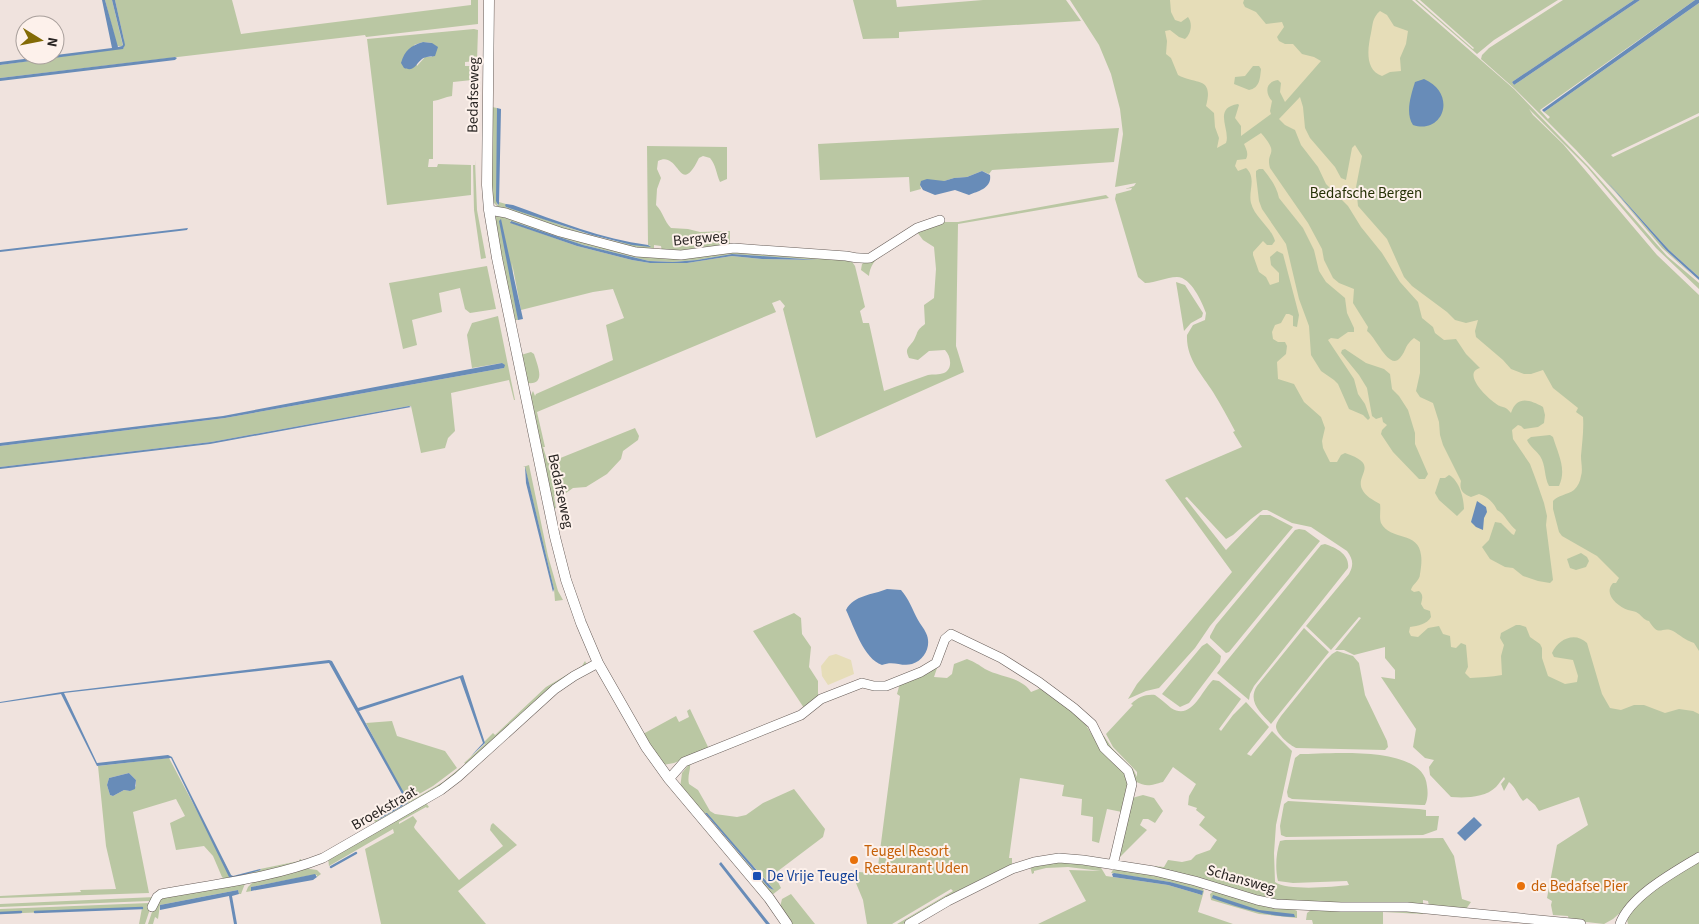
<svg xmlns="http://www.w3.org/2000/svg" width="1699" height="924" viewBox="0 0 1699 924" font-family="'Source Sans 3',sans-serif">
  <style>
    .green { fill: #bac7a3; fill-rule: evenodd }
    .sand { fill: #e6ddb8; fill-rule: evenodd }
    .water { fill: #688cb8 }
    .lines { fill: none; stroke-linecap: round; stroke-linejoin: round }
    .stream { stroke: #688cb8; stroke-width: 2.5 }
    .minor-casing { stroke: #675d58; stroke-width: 10 }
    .tertiary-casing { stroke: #675d58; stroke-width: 11 }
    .minor { stroke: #fff; stroke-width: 9 }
    .tertiary { stroke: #fff; stroke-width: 10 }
    .food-dot { fill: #e8710a; stroke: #fdf1eb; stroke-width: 2 }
    .transit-dot { fill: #1a4fb4; stroke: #fdf1eb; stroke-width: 2 }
    .labels { text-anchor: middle; stroke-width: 4; stroke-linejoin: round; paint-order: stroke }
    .street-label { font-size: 15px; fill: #282422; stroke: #fdf1eb }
    .park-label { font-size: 15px; fill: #253105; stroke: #fdf1eb }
    .food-label { font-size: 15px; fill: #c56008; stroke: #fdf1eb; text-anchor: start }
    .transit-label { font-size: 15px; fill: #164399; stroke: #fdf1eb; text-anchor: start }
  </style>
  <rect width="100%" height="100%" fill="#f0e3de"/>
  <path class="green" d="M105,0H112L123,46H117Z
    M115,0H232L241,34L471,5V0H478V24L366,37L365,35L0,78V65L124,48V40Z
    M853,0H896L897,7L983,0H1066L1081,21L899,32V38L863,39Z
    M1070,0H1412L1514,89L1589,167L1667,256L1699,283V289L1656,248L1587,167L1529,109L1533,115L1563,144L1657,255L1699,295V924H1628L1627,920L1628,915L1621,912L1613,919L1604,924L1569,920L1568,916L1553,915L1551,905L1552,901L1547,898L1557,845L1588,825L1579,797L1539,811L1535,805L1527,798L1523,801C1517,794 1516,788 1509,782L1504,791L1501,784L1505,779L1504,777C1501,780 1499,784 1496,787C1485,798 1465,798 1451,797L1430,775L1429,767L1434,760L1425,758L1413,747L1416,729L1381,677L1395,679V670L1385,658V647L1354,655L1344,650H1335L1361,618L1359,617L1331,650L1306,626L1349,574C1354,565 1353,559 1347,551L1311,527L1292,523L1267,510H1263L1251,519L1233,535L1226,539L1187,497L1185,498L1226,550L1260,515H1270L1293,527L1210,626L1195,648L1159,688L1146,691L1128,699L1137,684L1232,572L1165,480L1242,447L1233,432L1235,431C1228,418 1221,405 1213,392C1202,374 1186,359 1187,335L1193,325L1205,320L1206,313C1202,302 1191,277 1177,277C1166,277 1156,283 1145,283L1138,277L1115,199L1116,194L1131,190L1132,188L1125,189L1134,186L1136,183L1115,187L1123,134L1120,109L1111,74L1099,45Z
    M1415,0H1417L1473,49L1474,48L1420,0H1558L1494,40L1477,54Z
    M1563,0H1634L1512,82L1514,85L1640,0H1695L1540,110L1548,119L1550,117L1544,112L1699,3V113L1611,155L1613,157L1699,116V277L1669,250L1604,178L1666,250L1699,281L1662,248L1617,194L1576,150L1515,89L1481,59L1482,55L1489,48Z
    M474,29L478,30L477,61L465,62V66H477V81L472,82V80L453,82L452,96C445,97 440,100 433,101V159H429L428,167H437L438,164L471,165V195L387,205L367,39ZM423,42L432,43V57H425L417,66L414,45Z
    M492,107L497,108L498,111L497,205L499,204V202L506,204V207C553,220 602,244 651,246L648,245L647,146L727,147V179L720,182C716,173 716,165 710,158L703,156L699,158C679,199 680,150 658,161L657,169L661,178L657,189L656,205C663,212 664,221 671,228L688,229L700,232L730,231V246L688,253L662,252L661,246L654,245V250L621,247L500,209L492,201Z
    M1119,128L1114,162L992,170L989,174L982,171L967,177L954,178L944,181L920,185L921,189L910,192L909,177L820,180L818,144Z
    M475,160L477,210L486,258L481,259L474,210L473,165H475Z
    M1106,195L1109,198L958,224L956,346L964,372L816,438L783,309L785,306L780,300L772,303L776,312L537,412L534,399L545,447H543L548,463L635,428L639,436L638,440L623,451L621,459L607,474L586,487L573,488L566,493L554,496L556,508L553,509L530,397L533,391L535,396L536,394L613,360L606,325L624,318L613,289L593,292L521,310L512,263L518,320H514L497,239L495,217L498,215L625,252L725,250L850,259L855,266L865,307L860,311L863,323H869L884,391C898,386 913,380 928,375C933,374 939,375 944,373C953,369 951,356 945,350L929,351L918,360L909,358C904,348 909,348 914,340C919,331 915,332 925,324L924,305L934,298L936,269L934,247L923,240L917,232C900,243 871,253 869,276L861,270L862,264L903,238L941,222H958ZM510,221L583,245L649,261L673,262L697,260L732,254L817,260L762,259L732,256L687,263H650L632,260L577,246L511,223Z
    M487,266L496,309L470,313L465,309L460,288L439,293L442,312L412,320L417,345L403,349L389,283Z
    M1176,282L1185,285L1203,313L1202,317L1191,323L1184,331Z
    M498,316L515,400H514L509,380L451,393L455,431L448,438L445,448L421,453L411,406H409L211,442L0,467V446L225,418L504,368L502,363L472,368L467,335L472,323Z
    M531,352L534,354C537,364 547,385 528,383L521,355Z
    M529,465L548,556L558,591L563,600L555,601L554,589L525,467H523Z
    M1299,529L1305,530L1320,541L1229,652L1226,653L1210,638V636L1216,625L1295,530Z
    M1325,544C1337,548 1350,555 1348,568L1254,686L1250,694L1249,700L1217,673L1321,545Z
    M794,613L801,618L802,634L811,647L809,667L818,681V698L804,708L753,631Z
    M1304,628L1329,652L1271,724C1261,713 1247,702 1257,686Z
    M1207,643L1221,656L1220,662L1189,703L1180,707L1162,694L1202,646Z
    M1337,651L1353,656L1359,663L1365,695L1387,741L1388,747L1385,750L1296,748C1290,745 1277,735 1276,727C1276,723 1279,719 1281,716L1326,660L1332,654Z
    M967,659C975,662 979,665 985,669C999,677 1022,677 1031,692L1041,688L1082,719L1105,755L1127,776L1129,786L1122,812L1107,809L1099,843L1092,841L1093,817L1081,815L1082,799L1062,796L1064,785L1020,778L1009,858H1012V865L926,910L903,924H897L953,891L951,889L892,924H867L863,900L851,871L877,874L900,696L897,694L900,683L938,665L934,677L947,678L952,674L954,664Z
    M585,661L587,665L468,765L464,763L485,744L484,742L493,733L495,735L546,687L582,666Z
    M1213,680L1219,681L1241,699L1219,729L1221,731L1233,715L1246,702L1269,727L1247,754L1251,756L1272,731L1292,751L1276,825L1274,853L1275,882C1287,891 1333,887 1349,885L1347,881L1293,883L1278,881C1275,869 1276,853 1280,841L1285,840L1443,838L1454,856L1462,899L1471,902L1466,909L1429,906L1428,901L1423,900V905L1315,904L1266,899L1154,868L1153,866L1164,867L1168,860L1182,862L1191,860L1196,855L1210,850L1217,840L1199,825L1205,817L1196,810L1197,808L1188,805L1189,796L1196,784L1173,767L1163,782C1151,785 1147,788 1135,781L1101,738L1104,736L1112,748L1133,769L1137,777V772L1113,747L1106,734L1133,705L1131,704C1138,697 1146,694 1155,695C1161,699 1166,704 1171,708C1192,721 1201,691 1213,680Z
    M690,709L709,749L674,763L663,765L643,734L676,716L679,722L689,717L687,711Z
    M392,721L397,736L445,751L457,768L433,786L414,797V799L443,782L460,768L461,772L454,778L377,825L374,820L376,819L378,820L408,803L366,723Z
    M1300,754C1328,754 1424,744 1427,786C1428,792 1428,799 1425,805H1421L1292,799L1288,797L1287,792L1295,758Z
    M169,758L232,877L261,870L260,869L299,861V860L301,859L302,862L226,881L222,877L213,856L204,846L176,850L170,823L185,816L176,799L133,812L149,893L0,898V896L81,892L80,890L116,889L106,846L98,766ZM129,773L136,780V786L130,791L124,790L113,796L110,795L107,785L109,778Z
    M690,763C691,770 687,776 689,784L698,790L710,811L715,814L737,817L746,815L763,803L794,789L825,829L823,837L774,874L781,888L772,895L680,788L682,773ZM706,813L765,879L774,890L769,888L705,814Z
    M1143,795L1154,798L1163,811L1155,823L1148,819H1143L1140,825L1147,830L1119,858L1118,855L1132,798Z
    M1288,801L1419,809L1426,810V816H1439L1437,830L1423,835L1286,837L1281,835L1280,826L1284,804Z
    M426,803L429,807L427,808L426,807L399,822V824L413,816L417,821L414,827L415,829L459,880L503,846L490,830L491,825L493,823L517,845L458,891L486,924H381L365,849L394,833L393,829L329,866L328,858Z
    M1059,862L1100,866L1106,876L1168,885L1202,895L1170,882L1111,873L1114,868L1154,874L1202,887L1204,891L1198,912L1233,924H1038L1086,901L1069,870L1101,871L1068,867L1046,868L1034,871V873L1032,874L1030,866Z
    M304,868L317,870L321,874L317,877V875H312L251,887L252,891L246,892L248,887L256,879Z
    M246,881L241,894H239L238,890L160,905L158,919L155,917L153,924H148L154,906L159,898Z
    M1214,891L1251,903L1295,910L1297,911V918L1259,914L1211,900L1210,894Z
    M791,894L815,924H790L780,907L782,899Z
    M155,897L149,901L0,907V904Z
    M149,903L151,906L145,924H139L142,908L0,914V909Z
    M1311,910L1422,912L1423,914L1383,912V924H1313L1312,920H1306L1307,913Z"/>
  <path class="sand" d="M1170,0H1244L1243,3L1245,7L1256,12L1266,24L1282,22L1284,27L1277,37L1279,41L1285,44H1293L1302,54L1314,57L1321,61L1285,102L1280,92L1281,83L1278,80C1265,82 1265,93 1272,101L1270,111L1271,114L1241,136V126L1235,118L1239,105L1238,104C1212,108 1231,130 1226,143L1217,148L1219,138L1215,127L1214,113L1206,106C1214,76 1196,85 1178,75L1171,58L1166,54L1167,41L1165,31L1170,30L1179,37L1185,39C1191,34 1193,23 1188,17L1181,22L1175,20L1171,12ZM1253,66H1259L1261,69C1260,78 1260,88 1249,90L1234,84L1235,77L1245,76Z
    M1380,11L1387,15L1394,26L1408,31L1406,44L1400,58L1401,71L1390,72L1382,76C1364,70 1368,47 1371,33C1373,24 1372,18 1380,11Z
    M1300,97L1303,107L1305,128L1310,138L1335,167L1341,178L1346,180L1352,148L1355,145L1362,156L1356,187L1358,206L1387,239L1404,277L1412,286L1447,312L1455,320L1466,323L1478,320L1475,331L1476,337L1503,360L1511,369L1524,374H1531L1543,370L1553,388L1578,408L1576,412L1583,417C1584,430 1582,443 1581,456C1581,463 1583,470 1581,476C1580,482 1578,486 1574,490C1567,495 1558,495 1553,501V509L1559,532L1562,536L1597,556L1619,578L1616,583H1613C1603,594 1617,606 1628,610C1631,611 1634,611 1636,612C1642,615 1643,620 1649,621C1660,639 1661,625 1673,631C1680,635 1685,640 1694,643L1699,651V714L1693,711L1679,709L1665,713L1644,705H1634L1621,710L1610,708L1602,694L1587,643C1575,631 1558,639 1552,653L1554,657L1573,660L1578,676L1577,682L1565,684L1548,676L1542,658V648L1540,644L1530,637L1526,627L1520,625H1516L1501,633L1500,638L1504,645L1501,656L1502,675C1491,677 1481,677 1470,678L1465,673L1468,667L1466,645L1461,643L1456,648L1451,647L1450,636L1443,634L1439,626L1428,628L1418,637L1411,636L1409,632L1410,627C1418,626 1427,624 1431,617L1430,611L1424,609L1421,604C1422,599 1424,595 1419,591L1414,592L1411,590C1412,584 1420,581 1420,574C1421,568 1422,561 1421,555C1419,531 1390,541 1381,523C1379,517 1381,510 1380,504C1373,500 1365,496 1362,489C1355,474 1381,465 1345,453L1341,455L1337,462H1330L1323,448L1322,441L1325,428L1321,417L1304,402L1294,384L1278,379L1277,362L1286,354L1287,346L1285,342H1278L1273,339L1272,332L1275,325L1281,323L1286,314H1289L1293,316V326L1297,327L1299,315L1283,254L1277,251L1270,257L1271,265L1279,273V282L1270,285L1266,277L1259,272L1253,255V252L1263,241L1267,245H1272L1275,241C1271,227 1255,218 1251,203C1248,191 1257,178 1246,168L1238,171L1235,166L1237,160L1246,159C1249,153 1246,149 1244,144L1261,133C1281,156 1265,150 1270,168L1308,223L1322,249L1324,260L1333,278L1339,283L1354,289L1353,303L1368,327L1367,331C1376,337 1389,371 1400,358C1407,350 1404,346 1414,338L1420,342V373L1416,391L1420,397L1433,403L1439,422L1440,435L1443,445L1461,481C1459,490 1463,494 1471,497L1479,494C1488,497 1494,503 1497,510C1505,514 1509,525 1516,530L1514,535L1512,534L1501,523L1495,522L1489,540L1482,547L1490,559L1505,567L1513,568L1523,576L1538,581L1550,583L1553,580L1546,525L1547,516L1544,503L1536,480L1530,464L1513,439L1512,430L1518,425L1521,426L1524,429L1538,427L1544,423L1545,415L1543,407C1530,400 1517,395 1511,413C1504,404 1502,409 1495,403C1486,397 1462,373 1480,368L1466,354L1456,339L1444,340L1435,333L1433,327L1422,318L1418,302L1400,282L1382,253L1361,227L1348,206L1326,184L1318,167L1301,145L1295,130L1285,125L1279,119ZM1259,169H1263C1270,178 1277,187 1279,198L1303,228L1314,250L1319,271L1326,282L1345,298L1347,313L1354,328V332H1348L1338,339L1331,338L1328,340L1354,379L1358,394L1365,404L1370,418L1368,420L1363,415L1349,409L1338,384L1334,380L1321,371L1311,355L1309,326L1299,299L1286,244L1262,209L1259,201L1256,176V171ZM1345,349L1366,363L1384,369L1390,374L1392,389L1399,396L1408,410L1415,433V444L1428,474L1425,479H1419L1393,452L1381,434L1382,430L1387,425L1383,422L1382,417L1376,419L1372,416L1367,388L1359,375L1341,353L1342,350ZM1550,435L1553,437C1558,454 1567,469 1559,486H1549C1544,477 1546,465 1540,456C1536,450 1530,447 1527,440L1531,437ZM1449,475C1459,480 1464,498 1464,509L1457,516L1439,500L1435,493L1440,478H1445ZM1581,553L1587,557L1589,561L1586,567L1576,570L1570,568L1567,559Z
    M836,654L851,660L854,674L828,685L822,676L821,666L829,656Z"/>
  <path class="water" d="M102,0H105L118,47L122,46L123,45L112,0H115L124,40L125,45L123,49L0,65V62L112,48Z
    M1634,0H1640L1514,85L1512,82Z
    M1695,0H1699V3L1544,112L1542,110Z
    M423,42L432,43L438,47L435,56C431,57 426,56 422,59C415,65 414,72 404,68L401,63C405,50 410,46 423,42Z
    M175,57L177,58L175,60L0,81V78Z
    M1424,79C1458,94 1443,135 1413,125C1405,113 1411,95 1415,82Z
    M497,108L501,109L499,204L498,205L496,201Z
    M982,171L990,175C992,188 979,191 969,195L955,190L935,195L923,190L920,185L921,181L927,179L944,181L954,178L967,177Z
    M1604,178L1669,250L1699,277V280L1666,250Z
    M506,204L513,205C557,221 602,239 648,245L651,247L632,245L592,235L506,207L505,205Z
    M501,219L523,319L518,320L499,221Z
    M511,221L583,245L649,261L673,262L697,260L732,254L817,260L762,259L732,256L687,263H650L632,260L577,246L510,223Z
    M188,228L187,230L179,231L0,252V250Z
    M502,363L505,365L504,368L225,418L0,446V443L223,416Z
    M409,406L411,407L210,444L0,469V467L211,442Z
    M525,466L554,589L553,592L526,483Z
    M1477,501L1486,507L1487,512L1484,518L1483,530L1476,527L1471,522Z
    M887,589L901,590C909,599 912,609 918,620C920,624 924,628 926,633C932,645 925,660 912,664C901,667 894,660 882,665C864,659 854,627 846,610C854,595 872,595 887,589Z
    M329,660L332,661L358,708L463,675L485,743L471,756L483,743L460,678L359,711L408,800V803L378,820L376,819L406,801L329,663L64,693L97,763L168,755L172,757L231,875L233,876L260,869L261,870L232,878L229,877L171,758L97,766L61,694L0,703V702L62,692Z
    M129,773L136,780L135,789L130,791L124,790L113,796L110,795L107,785L109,778Z
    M705,813H707L774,890L769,888Z
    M1474,817L1482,825L1465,841L1457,833Z
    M721,862L770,924H766L719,864Z
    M1114,873L1170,882L1203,891L1202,895L1168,885L1113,877L1112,874Z
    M315,874L317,877L313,880L251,891V887Z
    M238,890L239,894L232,896L237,924H234L229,896L160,910V905Z
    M1213,895L1259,910L1294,914L1295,917C1266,916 1240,908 1212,898Z"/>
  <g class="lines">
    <path class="stream" d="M473,79V68
      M331,867L356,853
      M35,912L142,908
      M0,913L21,912"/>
    <g class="minor-casing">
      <path id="minor" d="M489,210L506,213L560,232L636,252L681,255L734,248L846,256C855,258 861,259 870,258L917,228L940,220
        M669,779L684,762L801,715L821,699L862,683L874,686H886L921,672L936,663L945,639L951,634L1001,658L1039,682L1074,708L1092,724L1104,748L1128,771L1132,784L1113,865
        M152,907L157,897L161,894C215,884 272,878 323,858L441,790L458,777L555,689L574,676L598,663
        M909,924L948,901L1012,869L1034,862L1059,858L1083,860L1154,871L1195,881L1257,900L1276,904L1341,907H1407L1581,924
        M1620,924C1630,896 1674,872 1699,857"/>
    </g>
    <g class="tertiary-casing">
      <path id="tertiary" d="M489,0L487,185L489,210L497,258L555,537L566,580L581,623L598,663L646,747L669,779L769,898L787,924"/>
    </g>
    <use href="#minor" class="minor"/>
    <use href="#tertiary" class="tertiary"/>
  </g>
  <g class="food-dot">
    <circle cx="854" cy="860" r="5"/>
    <circle cx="1521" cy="886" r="5"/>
  </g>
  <rect class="transit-dot" x="752" y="871" width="10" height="10" rx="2.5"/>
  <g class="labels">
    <g class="street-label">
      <text transform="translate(473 95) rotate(-89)" y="5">Bedafseweg</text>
      <text transform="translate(700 238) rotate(-6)" y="5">Bergweg</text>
      <text transform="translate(561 491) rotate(78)" y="5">Bedafseweg</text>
      <text transform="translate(384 808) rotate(-30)" y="5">Broekstraat</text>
      <text transform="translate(1241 879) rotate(16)" y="5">Schansweg</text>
    </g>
    <g class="park-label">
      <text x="1366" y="198">Bedafsche Bergen</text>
    </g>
    <g class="food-label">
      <text x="864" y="856">Teugel Resort<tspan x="864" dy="17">Restaurant Uden</tspan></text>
      <text x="1531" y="891">de Bedafse Pier</text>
    </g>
    <g class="transit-label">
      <text x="767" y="881">De Vrije Teugel</text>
    </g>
  </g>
  <g transform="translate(40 40) rotate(100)"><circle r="24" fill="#fdf1eb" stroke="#a89f9b"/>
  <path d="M0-4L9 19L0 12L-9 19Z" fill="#836b06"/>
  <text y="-8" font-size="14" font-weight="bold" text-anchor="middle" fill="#282422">N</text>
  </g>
</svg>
